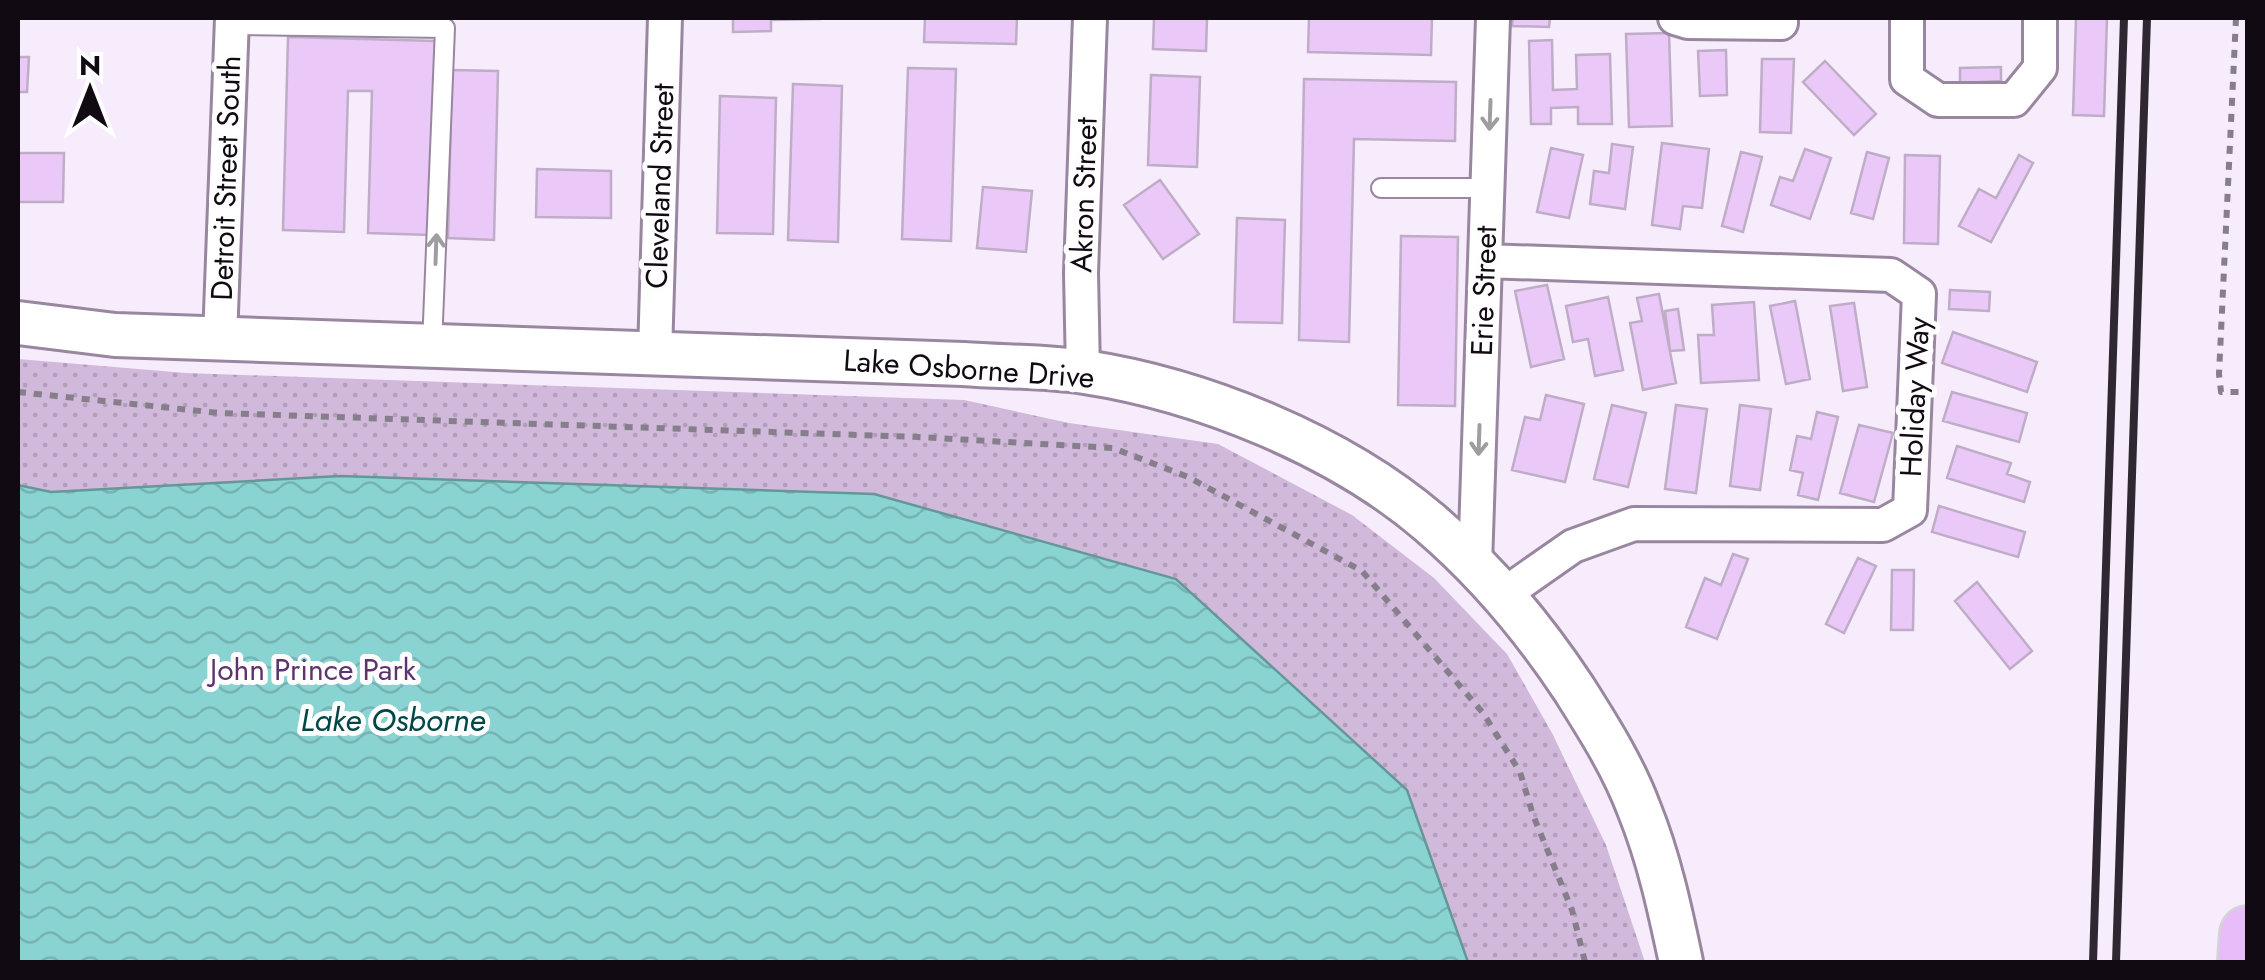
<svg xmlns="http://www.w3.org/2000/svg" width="2265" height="980" viewBox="0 0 2265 980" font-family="Jost,sans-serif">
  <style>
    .park { fill: url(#park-dots) }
    .water { fill: url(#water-waves); stroke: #659799; stroke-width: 2.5 }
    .building { fill: #eac9f8; stroke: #bfadc7; stroke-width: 2.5 }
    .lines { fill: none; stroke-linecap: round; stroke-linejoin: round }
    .service-casing { stroke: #9987a0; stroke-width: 22 }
    .minor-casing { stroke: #9987a0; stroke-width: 38 }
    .tertiary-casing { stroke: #9987a0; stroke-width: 48 }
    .motorway-casing { stroke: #d4d3d5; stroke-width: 60 }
    .path { stroke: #877e8b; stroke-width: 6; stroke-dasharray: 8 8; stroke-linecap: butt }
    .service { stroke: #fff; stroke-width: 18 }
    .minor { stroke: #fff; stroke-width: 32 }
    .tertiary { stroke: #fff; stroke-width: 42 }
    .motorway { stroke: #e7bcf9; stroke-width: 55 }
    .rail { stroke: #2f2832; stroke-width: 8 }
    .oneway { stroke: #a09da1 }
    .labels { text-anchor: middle; stroke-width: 10; stroke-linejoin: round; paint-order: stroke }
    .street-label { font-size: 30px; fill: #110a13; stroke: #fefefe }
    .park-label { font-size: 30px; fill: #5c336c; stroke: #fefefe }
    .water-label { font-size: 32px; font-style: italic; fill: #004747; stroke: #fefefe }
  </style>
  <defs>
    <pattern id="park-dots" width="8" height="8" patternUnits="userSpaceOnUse" patternTransform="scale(2.5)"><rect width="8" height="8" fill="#d0b9db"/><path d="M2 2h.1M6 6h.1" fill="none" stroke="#b29ebb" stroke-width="1.8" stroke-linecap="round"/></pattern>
    <pattern id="water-waves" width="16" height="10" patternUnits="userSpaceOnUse" patternTransform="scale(2.5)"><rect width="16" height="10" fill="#89d3d2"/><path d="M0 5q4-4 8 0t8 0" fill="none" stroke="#75b4b3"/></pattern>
  </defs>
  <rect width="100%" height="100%" fill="#f7ecfc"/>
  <path class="park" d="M18,359L186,373L964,400L1069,423L1218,444L1352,515L1434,578L1507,654L1552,733L1606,845L1645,962H18Z"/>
  <path class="water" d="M340,476L874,494L1176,579L1407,790L1468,962H18V485L51,492Z"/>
  <path class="building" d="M733,18H820V19L771,20V31L733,32Z
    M925,18H1017L1016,44L924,42Z
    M1154,18H1207L1206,51L1153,49Z
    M1309,18H1432L1431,55L1308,52Z
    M1513,18H1550L1549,27L1512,26Z
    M2076,18H2107L2104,116L2073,115Z
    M1669,33L1672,126L1629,127L1626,34Z
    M288,37L435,41L430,235L368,233L372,91H348L344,232L283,230Z
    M1552,40L1553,90L1577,89L1576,55L1610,54L1612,124H1578V107L1551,108V124H1531L1529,41Z
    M1726,50L1727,95L1700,96L1698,51Z
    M18,57H29L27,92H18Z
    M1762,59H1794L1791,133L1760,132Z
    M1825,61L1876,114L1854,135L1803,82Z
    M2001,67V81L1960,83V68Z
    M908,68L956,69L951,241L902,239Z
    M452,70L498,71L494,240L448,238Z
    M1151,75L1200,77L1197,167L1148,165Z
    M1304,79L1456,82L1455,141L1354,139L1349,342L1299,340Z
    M793,84L842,86L838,242L788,240Z
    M720,96L776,98L773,234L717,233Z
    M1662,143L1709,149L1702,208L1683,206L1680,229L1652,225Z
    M1612,144L1633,147L1625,209L1590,204L1594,171L1609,173Z
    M1551,148L1583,155L1569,218L1537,212Z
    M1805,149L1831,158L1810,219L1771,205L1780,177L1793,181Z
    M1741,152L1762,157L1743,232L1722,226Z
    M1867,152L1889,158L1873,219L1851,213Z
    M18,153H64L63,202H18Z
    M1905,155L1940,156L1938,244L1904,243Z
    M2019,155L2033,163L1991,242L1959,226L1979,189L1996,198Z
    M537,169L611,171V218L536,217Z
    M1160,180L1199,234L1163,259L1124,205Z
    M983,187L1032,191L1026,252L977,248Z
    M1237,218L1285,220L1282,323L1234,322Z
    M1401,236L1458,237L1455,406L1398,405Z
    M1547,285L1564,359L1531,367L1515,291Z
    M1950,290L1990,292L1989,311L1949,309Z
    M1659,294L1676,383L1643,390L1630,323L1642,321L1637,298Z
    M1608,297L1623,370L1595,376L1588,339L1573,342L1566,306Z
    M1795,301L1810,379L1786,384L1770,306Z
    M1754,302L1759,380L1701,383L1698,335H1714L1712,305Z
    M1854,303L1867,387L1843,391L1830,306Z
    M1678,309L1684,350L1670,351L1665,311Z
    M1953,332L2037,362L2027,392L1942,363Z
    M1952,392L2027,413L2019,442L1943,421Z
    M1546,395L1584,404L1565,482L1512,470L1525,417L1540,420Z
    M1612,405L1646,413L1628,487L1594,479Z
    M1676,405L1707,409L1696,493L1665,489Z
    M1740,405L1771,409L1760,490L1730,486Z
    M1817,412L1838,417L1818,500L1798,495L1803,473L1790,470L1797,436L1811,439Z
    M1859,425L1893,433L1874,502L1840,493Z
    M1957,446L2011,463L2007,474L2030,482L2024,502L1947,478Z
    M1939,506L2025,532L2018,557L1932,532Z
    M1733,554L1748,559L1717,639L1686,627L1705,578L1721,585Z
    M1858,558L1876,566L1844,633L1826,624Z
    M1892,570H1914L1913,630H1891Z
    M1977,582L2032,651L2010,669L1955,601Z"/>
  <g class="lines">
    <g class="service-casing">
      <path id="service" d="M231,25L445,28L432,346
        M1381,188H1488"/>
    </g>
    <g class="minor-casing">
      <path id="minor" d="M1675,18L1688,22L1781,23V18
        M1907,18V79L1938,100H2014L2040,68V18
        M1485,261L1891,275L1919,294L1910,510L1883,525L1634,524L1573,546L1503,595
        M220,339L232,18
        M655,354L665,18
        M1083,372L1081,273L1090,18
        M1475,565L1493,18"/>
    </g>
    <g class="tertiary-casing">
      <path id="tertiary" d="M18,323L115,335L963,364C1003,367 1045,366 1085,372C1202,390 1339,445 1430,523C1486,571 1533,627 1574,689C1598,727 1623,766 1639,809C1659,858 1670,910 1681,962"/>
    </g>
    <g class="motorway-casing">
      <path id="motorway" d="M2246,962L2248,934"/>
    </g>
    <path class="path" d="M2236,18L2219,374L2221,392H2248
      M18,392L219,413L918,437L1113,448L1188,477L1362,571L1483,713L1520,772L1533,815L1572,910L1585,962"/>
    <use href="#service" class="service"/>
    <use href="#minor" class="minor"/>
    <use href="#tertiary" class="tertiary"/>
    <use href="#motorway" class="motorway"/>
    <path class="rail" d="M2093,962L2124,18
      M2116,962L2147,18"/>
  </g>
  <defs><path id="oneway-shaft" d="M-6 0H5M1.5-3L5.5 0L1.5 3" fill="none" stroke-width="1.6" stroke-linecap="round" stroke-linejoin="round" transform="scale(2.5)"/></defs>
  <g class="oneway">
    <use href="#oneway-shaft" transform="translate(1490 115) rotate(92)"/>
    <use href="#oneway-shaft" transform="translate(436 249) rotate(-88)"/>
    <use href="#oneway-shaft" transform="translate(1479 440) rotate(92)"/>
  </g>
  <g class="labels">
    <g class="street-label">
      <text transform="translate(226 178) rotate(-88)" y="10">Detroit Street South</text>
      <text transform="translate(660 186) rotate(-88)" y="10">Cleveland Street</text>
      <text transform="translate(1084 195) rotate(-88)" y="10">Akron Street</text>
      <text transform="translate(1484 291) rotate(-88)" y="10">Erie Street</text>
      <text transform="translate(969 369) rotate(4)" y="10">Lake Osborne Drive</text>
      <text transform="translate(1915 397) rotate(-87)" y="10">Holiday Way</text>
    </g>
    <g class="park-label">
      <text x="313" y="680">John Prince Park</text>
    </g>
    <g class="water-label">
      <text x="393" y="731">Lake Osborne</text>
    </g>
  </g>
  <rect width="2265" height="980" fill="none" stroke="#110a13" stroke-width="40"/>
  <g transform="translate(90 90)" stroke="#fefefe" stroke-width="8" paint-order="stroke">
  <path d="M0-8L18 38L0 25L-18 38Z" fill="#110a13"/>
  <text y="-15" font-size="28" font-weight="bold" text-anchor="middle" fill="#110a13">N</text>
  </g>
</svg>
